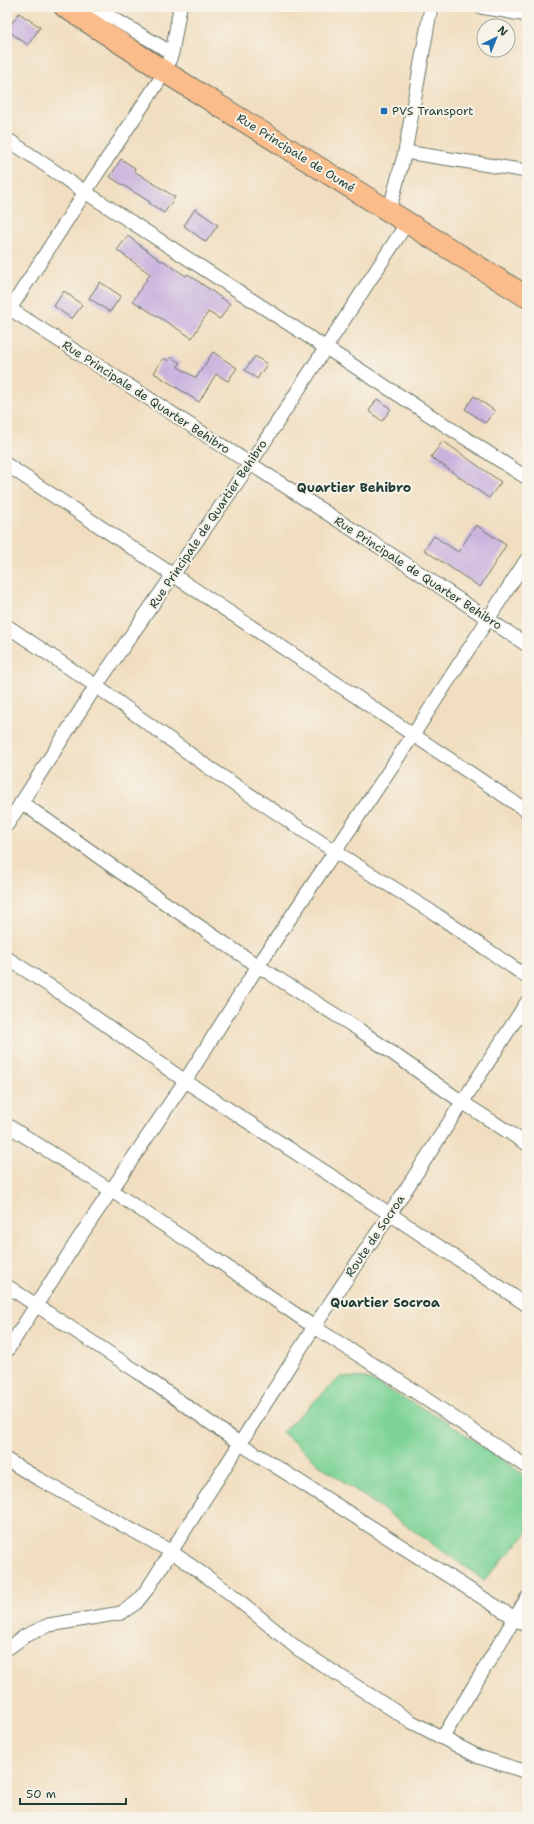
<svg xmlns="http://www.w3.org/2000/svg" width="534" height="1824" viewBox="0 0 534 1824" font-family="'Shantell Sans',sans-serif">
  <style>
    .green { fill: #7dd397; stroke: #4e8866 }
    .building { fill: #cab4de }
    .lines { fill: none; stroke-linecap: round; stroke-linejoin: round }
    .street-casing { stroke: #687565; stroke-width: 15 }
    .primary-casing { stroke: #687565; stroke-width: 23 }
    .street { stroke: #fff; stroke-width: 13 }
    .primary { stroke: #fabc8b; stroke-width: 21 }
    .poi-dot { fill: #1f6fb2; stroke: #f7f3e8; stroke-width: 1.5 }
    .labels { text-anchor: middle; stroke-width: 4; stroke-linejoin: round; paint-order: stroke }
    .poi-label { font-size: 12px; fill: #1f3d34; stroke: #f7f3e8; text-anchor: start }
    .street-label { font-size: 12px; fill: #1f3d34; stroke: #f7f3e8 }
    .neighbourhood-label { font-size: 13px; font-weight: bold; fill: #1f3d34; stroke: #f7f3e8 }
  </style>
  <rect width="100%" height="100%" fill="#f7f3e8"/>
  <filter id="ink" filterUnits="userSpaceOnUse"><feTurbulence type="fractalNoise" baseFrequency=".025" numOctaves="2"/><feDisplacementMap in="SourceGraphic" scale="8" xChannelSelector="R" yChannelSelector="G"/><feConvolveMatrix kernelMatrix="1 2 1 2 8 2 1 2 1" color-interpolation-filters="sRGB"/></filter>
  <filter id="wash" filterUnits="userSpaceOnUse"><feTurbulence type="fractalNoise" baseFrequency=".012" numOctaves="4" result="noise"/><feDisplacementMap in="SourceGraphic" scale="16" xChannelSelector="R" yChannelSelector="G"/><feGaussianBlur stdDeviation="0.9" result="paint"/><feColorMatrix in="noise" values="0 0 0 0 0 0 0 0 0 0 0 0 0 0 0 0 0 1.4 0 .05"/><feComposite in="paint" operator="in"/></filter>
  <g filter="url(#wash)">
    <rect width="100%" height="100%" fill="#f1dec0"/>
    <path class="green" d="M340,1377L366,1378L444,1420L527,1477V1533L484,1580L324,1468L282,1432Z"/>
    <g id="blocks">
      <path class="building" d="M19,13L40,27L28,45L7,30Z
        M121,159L135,168L134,171L175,197L164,213L149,203L150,202L110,177Z
        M195,209L218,225L206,242L184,226Z
        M128,236L161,261L162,260L186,276L188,274L230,304L220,319L208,312L192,338L133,301L150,274L117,250Z
        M100,282L121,296L110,312L89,298Z
        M64,291L82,305L72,319L54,306Z
        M213,352L237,368L228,381L216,374L199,402L154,373L163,358L168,361L171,357L180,363L178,367L196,378Z
        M255,356L267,364L257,379L245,370Z
        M474,396L495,411L485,423L465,409Z
        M377,399L391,409L382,421L369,411Z
        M443,441L501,482L489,498L431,457Z
        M476,525L506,545L480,587L424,550L434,536L458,552Z"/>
    </g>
  </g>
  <g filter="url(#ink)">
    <use href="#blocks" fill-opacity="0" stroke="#687565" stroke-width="1"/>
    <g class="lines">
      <g class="street-casing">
        <path id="street" d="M94,7L172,53
          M481,7L527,15
          M7,139L85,192L527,478
          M405,152L527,171
          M389,211L405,152L431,7
          M7,307L412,568L527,645
          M10,309L85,192L165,72L172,53L180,7
          M7,465L297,657L527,811
          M527,559L413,735L258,966L185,1081L390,1214L527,1305
          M7,626L96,686L208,767L334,851L437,915L527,977
          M21,802L143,888L258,966L358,1029L462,1102L527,1144
          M7,825L96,686L250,464L407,223
          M7,958L68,998L185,1081L77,1241L7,1351
          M7,1125L112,1191L214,1258L314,1327L393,1377L527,1467
          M7,1286L138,1372L239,1443L527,1626
          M7,1460L37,1478L172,1552L231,1594L298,1649L412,1722L479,1757L527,1772
          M7,1649L25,1636L49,1625L121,1613L136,1603L148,1588L314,1327L390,1214L527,1002
          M443,1737L527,1598"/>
      </g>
      <g class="primary-casing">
        <path id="primary" d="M65,7L165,72L527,297"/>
      </g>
      <use href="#street" class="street"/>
      <use href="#primary" class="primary"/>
    </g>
  </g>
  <rect class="poi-dot" x="380" y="107" width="8" height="8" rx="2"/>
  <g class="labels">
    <g class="poi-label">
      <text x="392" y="115">PVS Transport</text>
    </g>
    <g class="street-label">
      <text transform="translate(296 153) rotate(32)" y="4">Rue Principale de Oumé</text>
      <text transform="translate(146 397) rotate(33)" y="4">Rue Principale de Quarter Behibro</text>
      <text transform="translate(208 524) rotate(-56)" y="4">Rue Principale de Quartier Behibro</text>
      <text transform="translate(418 573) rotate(33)" y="4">Rue Principale de Quarter Behibro</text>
      <text transform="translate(375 1236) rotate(-56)" y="4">Route de Socroa</text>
    </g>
    <g class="neighbourhood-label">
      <text x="354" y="492">Quartier Behibro</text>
      <text x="385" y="1307">Quartier Socroa</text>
    </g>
  </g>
  <rect width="534" height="1824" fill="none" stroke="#f7f3e8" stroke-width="24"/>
  <g transform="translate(496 38) rotate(43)"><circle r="19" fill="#f7f3e8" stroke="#a1aaa0"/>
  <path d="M0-3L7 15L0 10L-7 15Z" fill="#1f6fb2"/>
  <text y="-6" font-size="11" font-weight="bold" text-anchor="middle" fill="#1f3d34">N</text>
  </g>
  <path d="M20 1798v6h106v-6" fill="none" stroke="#1f3d34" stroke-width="2"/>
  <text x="26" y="1798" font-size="12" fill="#1f3d34" stroke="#f7f3e8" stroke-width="3" paint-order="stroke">50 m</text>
</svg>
